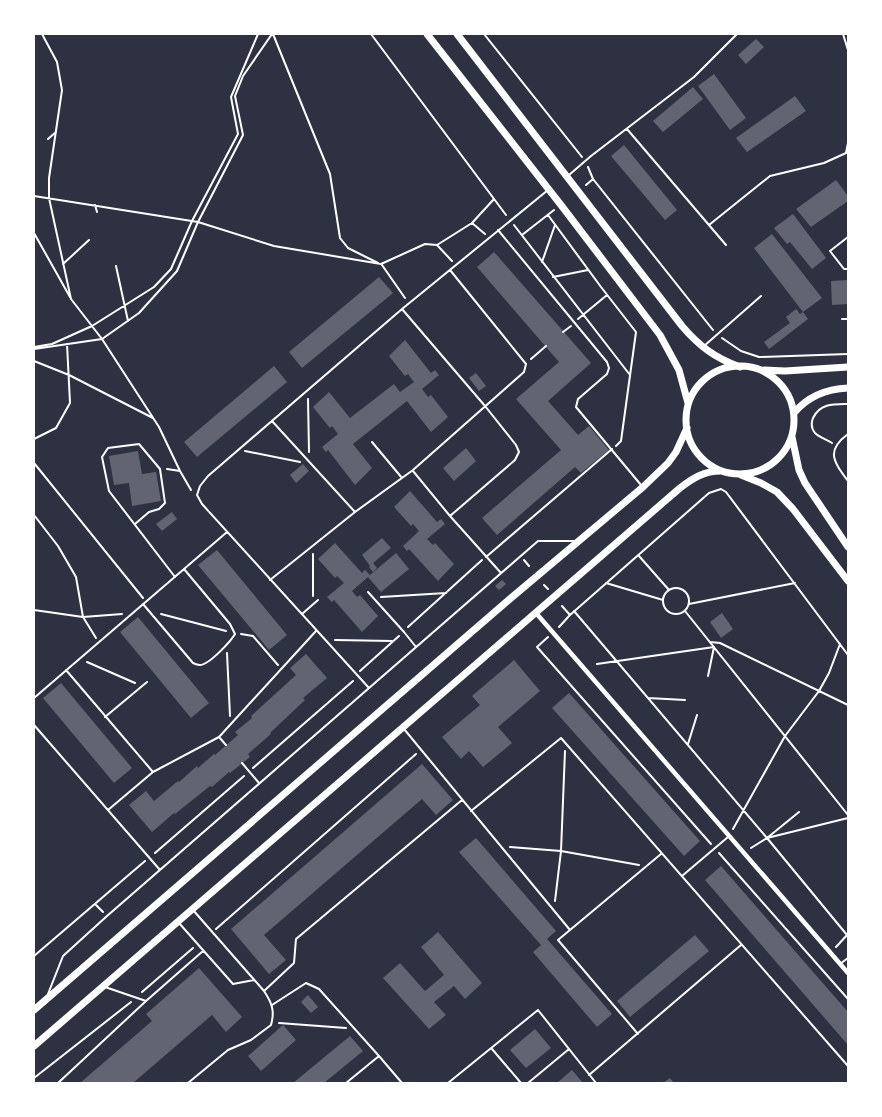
<svg xmlns="http://www.w3.org/2000/svg" width="882" height="1117" viewBox="0 0 882 1117" font-family="'Golos Text',sans-serif">
  <style>
    .building { fill: #626471 }
    .lines { fill: none; stroke-linecap: round; stroke-linejoin: round }
    .path { stroke: #fff; stroke-width: 2 }
    .service { stroke: #fff; stroke-width: 2 }
    .minor { stroke: #fff; stroke-width: 4.5 }
    .primary { stroke: #fff; stroke-width: 7 }
  </style>
  <rect width="100%" height="100%" fill="#2d3142"/>
  <path class="building" d="M756,39L764,47L746,64L738,55Z
    M714,74L746,118L730,130L698,86Z
    M693,87L703,99L663,132L653,121Z
    M795,96L806,111L747,152L736,138Z
    M624,145L677,210L665,220L611,156Z
    M836,180L848,196V201L811,227L796,209Z
    M793,214L826,258L812,269L790,242L787,244L774,228Z
    M772,234L822,298L803,312L754,248Z
    M494,252L591,363L548,401L578,435L589,426L609,450L581,473L575,467L497,535L482,518L561,450L516,399L559,362L477,267Z
    M379,277L393,293L302,368L289,352Z
    M848,280V304L832,305L831,281Z
    M796,309L800,314L803,312L808,319L769,349L764,342L790,323L786,317Z
    M405,340L431,373L435,370L439,375L422,389L428,397L431,395L448,417L431,432L407,401L353,444L372,468L355,485L328,450L326,452L322,447L338,434L332,426L330,428L313,407L329,392L350,418L394,384L400,392L414,382L408,374L405,376L389,356Z
    M274,366L287,382L197,457L184,442Z
    M476,373L486,386L479,391L469,378Z
    M466,448L476,461L454,481L443,468Z
    M138,451L142,474L156,472L161,501L132,506L129,483L114,485L109,456Z
    M303,464L309,471L296,483L290,475Z
    M410,491L437,522L441,519L445,524L427,539L433,545L435,543L454,564L438,581L409,549L407,551L403,546L419,531L413,524L411,526L394,507Z
    M172,512L177,519L162,531L156,524Z
    M382,538L391,548L373,563L377,568L373,572L369,567L370,566L362,555Z
    M335,543L362,573L365,570L370,575L396,553L409,569L381,592L368,577L352,591L357,597L360,595L378,616L362,632L334,600L332,602L327,597L344,583L337,576L335,578L318,559Z
    M217,550L287,635L269,650L198,565Z
    M502,580L506,584L499,590L495,586Z
    M722,613L733,629L721,638L710,622Z
    M138,617L209,703L191,718L120,632Z
    M306,654L327,678L303,698L305,700L270,733L271,734L248,754L250,757L230,773L229,772L212,787L210,786L175,814L174,813L152,832L129,805L146,791L154,801L178,781L179,782L197,766L198,768L214,754L215,755L238,735L235,732L252,718L251,716L296,675L290,668Z
    M514,660L540,691L498,727L512,743L483,767L469,751L461,759L442,737L480,705L472,696Z
    M61,683L132,768L114,783L43,698Z
    M569,693L700,841L684,856L552,708Z
    M422,764L453,800L436,815L422,799L264,935L286,960L269,974L231,929Z
    M476,838L556,931L547,939L612,1014L597,1027L533,952L541,945L459,852Z
    M721,866L848,1012V1045L705,880Z
    M438,932L482,983L465,999L454,986L434,1002L446,1015L429,1029L383,978L400,963L425,991L444,975L421,947Z
    M695,935L709,951L630,1017L617,1001Z
    M199,968L242,1017L226,1032L212,1015L133,1083H80L152,1021L146,1014Z
    M308,995L318,1007L311,1013L301,1002Z
    M283,1025L296,1040L261,1071L248,1056Z
    M535,1029L551,1048L526,1068L510,1050Z
    M350,1036L363,1051L324,1083H293Z
    M572,1070L583,1083H557Z
    M670,1078L674,1083H663Z"/>
  <g class="lines">
    <path class="path" d="M42,34L57,62L62,90L49,178V198L71,299L102,339L159,427L180,471
      M273,34L330,174L340,238L348,248L378,263
      M371,34L506,215
      M484,34L582,157
      M48,139L56,132
      M588,167L593,179L713,330
      M586,185L593,179
      M34,196L198,222L274,246L381,264L425,244L437,245L452,261
      M95,205L97,212
      M548,215L601,287L636,332L621,441L616,446
      M472,223L494,199
      M514,225L630,375
      M34,233L70,297
      M522,235L554,210
      M437,245L472,223L485,234
      M542,262L555,225
      M63,264L89,240
      M382,265L405,298
      M116,266L128,321
      M553,277L588,270
      M578,319L607,295
      M563,332L571,326
      M722,338L741,351L759,357L848,354
      M34,347L52,344L92,326L154,287L171,269L192,221L238,134L231,97L258,34
      M34,349L102,339L139,313L177,271L198,222L243,135L235,96L243,76L272,34
      M531,359L546,346
      M34,361L69,375L153,418
      M308,399L309,452
      M34,439L56,428L70,403L67,344
      M832,443C827,440 819,437 815,433C811,428 811,423 813,418C820,403 834,404 848,404
      M245,451L300,462
      M34,463L143,598
      M167,469L180,471L191,490
      M34,515L58,546L76,577L83,617L122,614
      M639,556L669,590
      M524,560L529,566
      M606,583L663,600
      M544,585L548,589
      M663 601a13 13 0 1 1 26 0a13 13 0 1 1-26 0Z
      M313,596V554
      M381,597L446,593
      M689,604L795,583
      M562,606L570,615
      M34,610L83,617L96,638
      M574,611L767,838L847,935
      M685,611L848,815
      M161,614L226,631
      M408,627L482,560
      M559,627L570,615L709,493L721,489L726,492L848,655
      M241,634L253,636L278,665
      M548,637L537,647L711,844
      M335,640L392,641
      M710,642L720,643L848,705
      M227,653L230,716
      M87,662L135,683
      M597,664L714,647L708,676
      M360,671L399,636
      M648,698L685,700
      M688,744L697,715
      M253,768L353,681
      M733,829L785,736L819,691L829,673L840,644
      M767,838L848,818
      M510,847L561,851L639,865
      M751,848L767,838L799,812
      M155,853L244,776
      M719,853L848,999
      M555,901L561,851L565,751
      M96,905L103,912
      M216,929L416,754
      M836,947L848,934
      M34,956L145,861
      M142,992L193,948
      M279,1023L346,1028
      M34,1078L131,1002"/>
    <path class="service" d="M843,34L848,50
      M627,129L726,245
      M569,175L591,156L694,77L737,34
      M709,225L770,176L824,163L846,153L848,143
      M498,230L607,362L609,368L607,374L578,399L576,407L641,485
      M848,237L830,251L844,269H848
      M402,309L485,406L516,445L519,452L515,460L450,516
      M842,319H848
      M704,346L761,296
      M848,434C825,451 834,462 848,481
      M372,442L402,478
      M413,471L450,516L501,573
      M355,512L413,470L524,372L526,364L450,270
      M135,524L149,512L159,509L165,503L160,469L139,444L108,448L102,457L109,491L175,577
      M486,557L612,449
      M270,580L355,512L272,421
      M368,592L404,632L416,647
      M143,604L193,663C195,664 198,665 200,665C209,665 231,641 235,634L230,624L184,569
      M302,614L318,600
      M66,670L153,772
      M369,688L202,504L197,495L200,486L208,476L402,309L548,190
      M34,698L227,532
      M105,717L147,682
      M34,725L160,870
      M404,729L570,930
      M219,737L226,745
      M242,763L259,783
      M108,810L153,772L219,737L316,631
      M471,811L561,738L848,1066
      M682,876L728,837
      M193,910L264,991
      M179,923L233,984L254,980
      M840,964L848,958
      M105,987L146,1001L203,951
      M48,994L63,956L107,916L538,541H574
      M272,1005L306,983L319,989L379,1056L346,1083
      M638,1034L558,940L661,854
      M492,1049L521,1083
      M379,1056L402,1083
      M589,1075L741,945
      M58,1083L146,1001
      M188,1083L228,1050L251,1040L271,1025C275,1011 272,1003 264,991L294,963L296,939L462,800
      M448,1083L538,1010L596,1083
      M528,1083L569,1049"/>
    <path class="minor" d="M536,613L848,973"/>
    <path class="primary" d="M427,34L561,205L660,335L679,370L688,403
      M457,34L682,326C699,346 715,358 740,367
      M686 420a54 54 0 1 1 108 0a54 54 0 1 1-108 0Z
      M764,370L785,371L848,367
      M794,413C808,396 826,389 848,388
      M792,437L799,470L805,483L848,547
      M741,475L761,483L777,492L793,509L848,581
      M34,1010L511,598L643,487L668,463L676,452L687,428
      M34,1046L680,488C693,478 704,471 721,471"/>
  </g>
  <rect width="882" height="1117" fill="none" stroke="#ffffff" stroke-width="70"/>
</svg>
